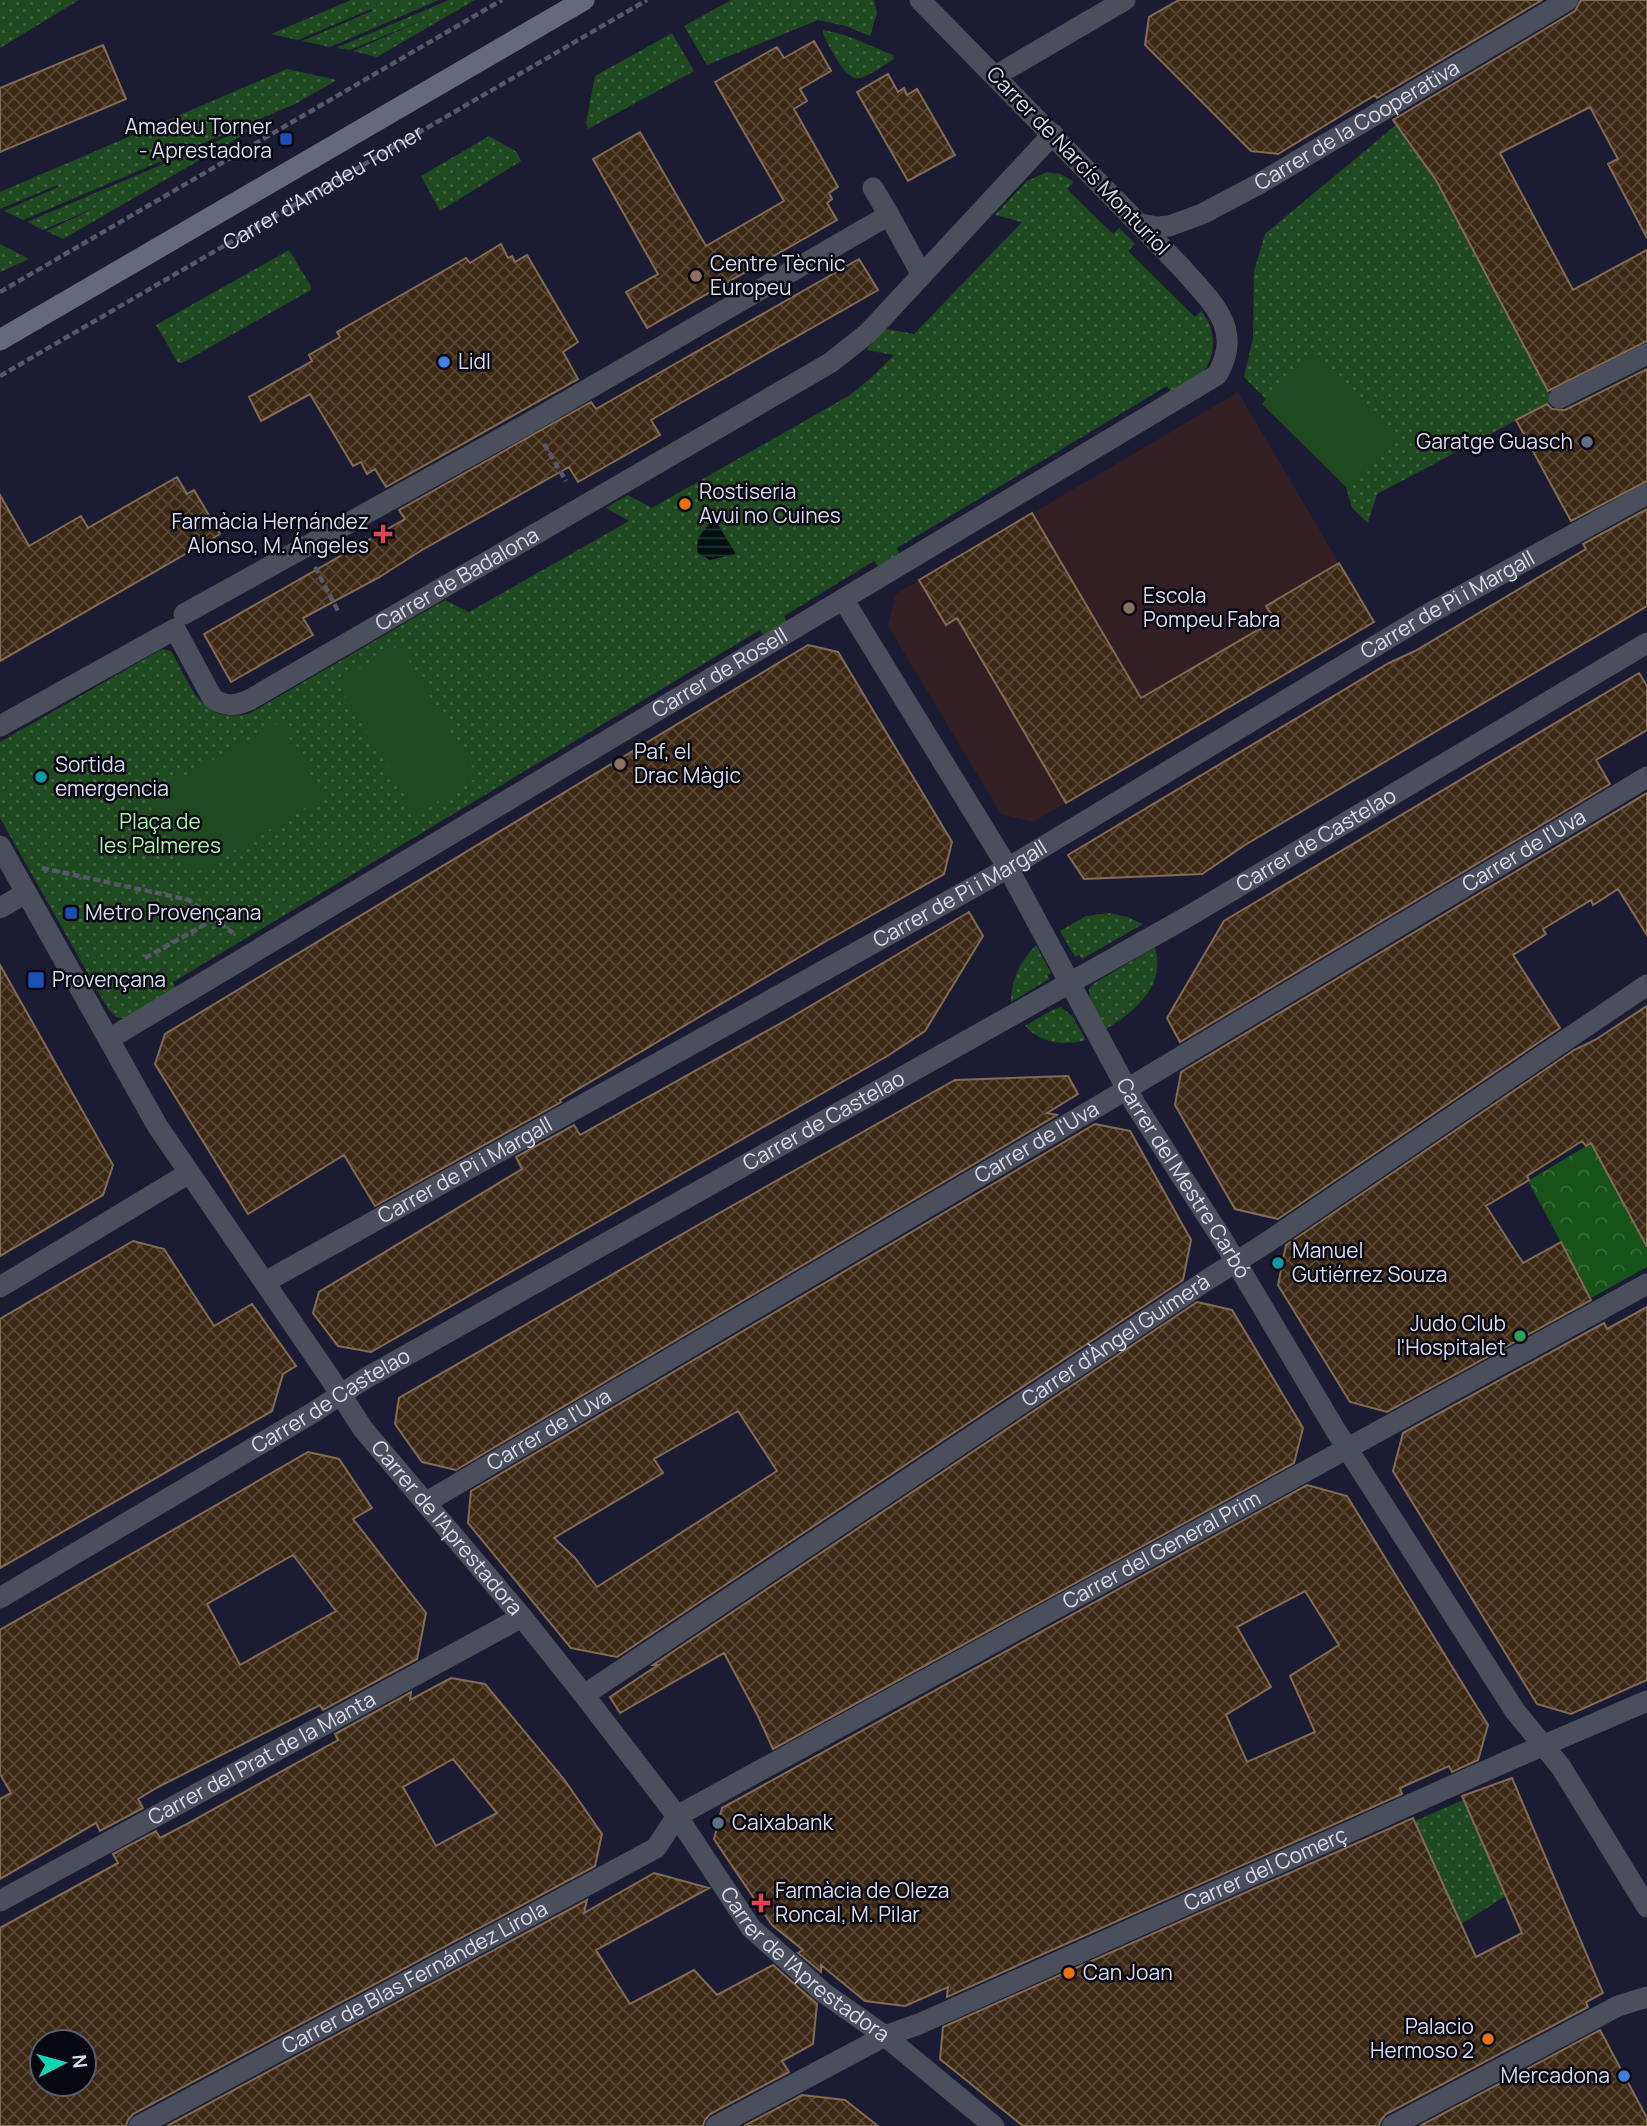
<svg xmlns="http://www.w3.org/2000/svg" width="1647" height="2126" viewBox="0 0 1647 2126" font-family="Manrope,sans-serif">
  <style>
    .education { fill: #321f24 }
    .grass { fill: url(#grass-dots) }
    .forest { fill: url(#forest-crowns) }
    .garden { fill: #1f491f }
    .water { fill: url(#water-rules) }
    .building { fill: url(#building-cross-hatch); stroke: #826b53; stroke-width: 2; fill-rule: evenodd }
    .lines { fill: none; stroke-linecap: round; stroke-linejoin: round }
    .path { stroke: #56566c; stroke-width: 4.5; stroke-dasharray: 7 3.5; stroke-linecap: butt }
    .street { stroke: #4b4f5b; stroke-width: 21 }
    .secondary { stroke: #646a7d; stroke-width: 21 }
    .transit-dot { fill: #1a4fb4; stroke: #070711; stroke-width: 2.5 }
    .education-dot { fill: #8d6e63; stroke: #070711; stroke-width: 2.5 }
    .shop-dot { fill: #3f7fe0; stroke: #070711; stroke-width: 2.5 }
    .service-dot { fill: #5c6f8a; stroke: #070711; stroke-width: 2.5 }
    .food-dot { fill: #e8710a; stroke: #070711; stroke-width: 2.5 }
    .health-dot { fill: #e0444e; stroke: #070711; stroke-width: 2.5 }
    .culture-dot { fill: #0f9aa8; stroke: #070711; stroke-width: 2.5 }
    .leisure-dot { fill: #2e9e5b; stroke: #070711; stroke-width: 2.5 }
    .labels { text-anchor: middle; stroke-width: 5; stroke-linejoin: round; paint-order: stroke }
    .street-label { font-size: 21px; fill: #dbdcec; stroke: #070711 }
    .poi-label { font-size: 21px; fill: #dbdcec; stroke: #070711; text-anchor: start }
    .park-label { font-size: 21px; fill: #a7f8a4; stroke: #070711 }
  </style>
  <defs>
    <pattern id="grass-dots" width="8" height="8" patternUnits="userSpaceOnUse" patternTransform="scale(1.75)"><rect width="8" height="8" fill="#1f491f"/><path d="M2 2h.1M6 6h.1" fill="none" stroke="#3f6340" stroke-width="1.8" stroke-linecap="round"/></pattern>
    <pattern id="forest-crowns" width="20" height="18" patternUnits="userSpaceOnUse" patternTransform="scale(1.75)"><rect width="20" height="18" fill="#175218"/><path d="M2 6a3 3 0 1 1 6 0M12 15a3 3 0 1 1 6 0" fill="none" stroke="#386a3a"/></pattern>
    <pattern id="water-rules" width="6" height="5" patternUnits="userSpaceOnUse" patternTransform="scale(1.75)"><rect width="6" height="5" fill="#020f11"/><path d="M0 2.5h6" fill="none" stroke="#263134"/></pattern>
    <pattern id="building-cross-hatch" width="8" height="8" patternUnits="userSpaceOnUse" patternTransform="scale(1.75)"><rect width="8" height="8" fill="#3d2913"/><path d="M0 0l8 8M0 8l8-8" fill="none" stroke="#584736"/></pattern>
  </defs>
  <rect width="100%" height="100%" fill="#1b1b33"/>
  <path class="education" d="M1238,392L1374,622L1033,822L1001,814L888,626L896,594Z"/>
  <path class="grass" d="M0,0H79L0,48Z
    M351,0H439L330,47L302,41L372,11L371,9L298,40L271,34Z
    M449,0H475L377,57L353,51L430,17L350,50L336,48Z
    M731,0H874L877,13L870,36L846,26L818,20L707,65L684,26Z
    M823,30L845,35L893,55L894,59C884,65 871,75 860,78C845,82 829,45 823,34Z
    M672,33L694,71L588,129L586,123L595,76Z
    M287,69L337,80L295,104L23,220L4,211L58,187V185L0,209V192Z
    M276,116L63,239L46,231L102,205L43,230L27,222Z
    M1396,125L1438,184L1553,401L1377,494L1368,523L1352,508L1346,487L1262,404L1266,399L1244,377L1253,338L1254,271L1265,234Z
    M489,136L517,152L521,161L440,211L421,176Z
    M1047,172L1061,174L1074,182L1067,189L1113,234L1119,228L1135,244L1128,251L1195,317L1201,311C1216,328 1218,357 1201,374C1193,381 1181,387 1172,393L1167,386L897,548L900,555L879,568L874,561L784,616L788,624L765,637L760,630L173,982L177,991L128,1019L116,1017L108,1009L0,818V742L162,649L171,651C192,687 201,726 250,713L445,600L469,612L629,521L606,508L628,495L652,508L850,395L872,377L894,355L866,350L886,329L914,334L1022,222L995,215L1027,181Z
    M0,244L29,259L0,272Z
    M289,250L311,286V290L182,363H178L156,325Z
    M1109,913L1128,917L1143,924L1082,959L1079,955L1075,957L1060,931L1086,916Z
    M1036,945L1051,973L1047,975L1049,979L1011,1002C1011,979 1021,961 1036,945Z
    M1155,947C1166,986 1136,1011 1106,1029L1090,1001L1089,989L1093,984Z
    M1061,1007L1072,1016L1086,1040C1063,1046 1042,1044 1025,1026L1052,1010Z
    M1463,1800L1506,1896L1461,1924L1415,1821Z"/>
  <path class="forest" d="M1591,1143L1647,1247V1267L1591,1298L1528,1181Z"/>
  <path class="garden" d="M1312,356L1393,437L1346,484L1265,404Z
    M399,645L478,777L416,815L337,682Z
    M280,722L324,797L191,876L145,798Z"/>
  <path class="water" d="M715,520L736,554L710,560L698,553C694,538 704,529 715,520Z"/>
  <path class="building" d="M1179,0H1542L1377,98L1375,95L1278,154L1251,151L1145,45L1149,17Z
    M1581,0H1647V238L1608,164L1618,159L1590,107L1500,153L1573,290L1647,250V341L1548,391L1436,180L1393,120L1575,11Z
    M814,41L831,71L800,89L807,101L794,109L838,187L829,193L832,199L827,203L837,220L647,328L626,292L658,274L593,159L640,132L706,246L784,201L715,82L777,47L784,58Z
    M103,45L126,99L0,152V88Z
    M888,74L898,92L904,88L907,95L917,89L955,155L908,181L857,92Z
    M501,244L508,258L512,256L515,262L527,255L578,342L563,352L578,379L386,487L375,469L367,474L361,462L353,466L310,394L261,421L249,397L312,361L309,355L340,337L337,332L466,258L470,263Z
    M859,259L878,290L651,420L660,435L631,452L578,482L569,467L422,550L378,578L303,618L313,635L231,682L204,634L405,519L399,510L591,402L596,409Z
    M1647,369V481L1571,521L1516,420L1547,404L1552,409L1565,410Z
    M177,477L187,494L194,490L220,534L0,661V495L29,546L81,516L88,528Z
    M1647,509V606L1245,845L1202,874L1084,879L1068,855L1389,663L1415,651L1586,549L1583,544Z
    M1032,513L1141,698L1275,620L1266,606L1339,563L1374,622L1066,803L957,618L946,625L919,580Z
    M808,645L838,652L952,842L944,874L828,940L560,1100L561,1102L375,1206L344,1155L248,1214L155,1064L165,1034Z
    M1639,673L1647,686V730L1596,760L1610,784L1180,1042L1167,1018L1224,921Z
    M1647,793V935L1618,889L1593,905L1591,900L1543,929L1546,934L1513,955L1560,1028L1278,1219L1235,1209L1175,1105L1181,1072Z
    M969,912L983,936L925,1031L889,1055L371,1352L338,1346L313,1313L319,1292L522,1169L516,1157L574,1125L580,1135L790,1018Z
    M0,965L113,1165L103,1195L0,1256Z
    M1647,1006V1247L1591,1143L1586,1146L1582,1141L1527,1176L1529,1180L1486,1206L1523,1263L1561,1242L1591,1300L1387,1412L1350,1402L1278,1285L1286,1245L1574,1050L1595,1040Z
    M1068,1076L1078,1094L1047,1113L1057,1115L456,1470L422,1462L395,1424L399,1398L691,1229L955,1080Z
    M1095,1124L1130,1131L1191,1240L1183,1280L617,1657L571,1648L468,1523L471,1491ZM738,1411L777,1471L597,1587L575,1558L554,1538L663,1473L654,1459Z
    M133,1241L164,1249L214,1326L252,1304L296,1366L283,1374L272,1411L0,1568V1319Z
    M1197,1302L1232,1310L1303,1428L1294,1463L773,1749L757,1714L724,1653L620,1713L610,1697L658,1665H653Z
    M1647,1307V1680L1571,1714L1537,1704L1393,1471L1403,1433L1604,1323L1607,1329Z
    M308,1452L339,1459L372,1508L353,1519L426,1613L417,1659L323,1710L320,1705L158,1787L138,1799L143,1808L100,1831L96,1823L0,1879V1799L11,1793L0,1774V1630ZM293,1555L336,1611L240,1665L207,1604Z
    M1307,1485L1347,1496L1488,1725L1478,1760L1452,1772L1449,1766L1400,1788L1402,1794L947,1997L948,1987L905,2006L865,2001L821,1965V1972L798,1953L803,1950L772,1925L714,1839L722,1808ZM1305,1591L1339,1645L1290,1676L1315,1732L1247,1762L1226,1715L1271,1687L1237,1627Z
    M451,1678L485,1684L563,1778L602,1834L595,1866L133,2114L128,2120L126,2126H0V1928L118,1863L113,1854L156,1831L160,1838L185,1825L338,1740L335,1734L411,1692L410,1700ZM453,1759L497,1813L436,1846L403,1787ZM42,2042H84V2084H42Z
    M1512,1778L1603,1993L1586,2002L1588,2007L1386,2114L1381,2120L1379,2126H1023L940,2059L943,2027L1413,1818L1476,1957L1522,1933L1462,1796Z
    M654,1873L709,1888L596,1950L630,2004L694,1970L717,1995L773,1965L817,2004L813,2044L782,2061L789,2072L710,2114L705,2120L703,2126H167L587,1900L584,1913Z
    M1600,2030L1647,2118V2126H1420Z
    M802,2095L845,2100L878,2126H744Z"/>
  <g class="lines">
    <g class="path">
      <path d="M0,292L502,0"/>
      <path id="s1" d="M0,376L647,0"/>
      <path d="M544,444L566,481"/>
      <path d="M315,567L338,611"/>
      <path d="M42,868L189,900L233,933"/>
      <path d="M145,958L215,919"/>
    </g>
    <g class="street">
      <path d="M995,76L1125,0"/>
      <path d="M873,188L889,215"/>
      <path id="s2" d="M1140,224L1157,227L1169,226L1202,214L1257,185L1568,0"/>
      <path d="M1559,398L1647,354"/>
      <path id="s3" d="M843,599L1008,868L1135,1104L1224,1242L1336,1431L1515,1711L1561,1767L1647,1907"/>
      <path d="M184,614L531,422L889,215L922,275"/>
      <path id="s4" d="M0,726L175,629L213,699C227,707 237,706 251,699L830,363L868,333L1053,134"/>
      <path id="s5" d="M0,846L158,1127L328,1375L363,1429L522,1617L584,1695L677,1816L751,1928L824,1993L885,2036L994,2126"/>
      <path d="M0,908L26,893"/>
      <path id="s6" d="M109,1039L1217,375C1245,328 1210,301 1181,267L920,0"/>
      <path id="s7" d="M265,1282L1008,868L1430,613L1647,494"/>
      <path d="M0,1287L189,1173"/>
      <path id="s8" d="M425,1503L1107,1101L1647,777"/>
      <path id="s9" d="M0,1598L314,1412L366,1378L1189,916L1647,643"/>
      <path id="s10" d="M584,1695L1210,1278L1260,1247L1647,985"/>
      <path id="s11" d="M0,1901L522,1617"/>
      <path id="s12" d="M139,2126L656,1848L677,1816L1647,1284"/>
      <path id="s13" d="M716,2126L885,2036L919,2024L1512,1759L1647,1701"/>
      <path d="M1392,2126L1618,2006L1647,1997"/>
    </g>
    <path class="secondary" d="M0,340L584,0"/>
  </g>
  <g class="transit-dot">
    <rect x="279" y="132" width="14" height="14" rx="3.5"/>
    <rect x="64" y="906" width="14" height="14" rx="3.5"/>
    <rect x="27" y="971" width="18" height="18" rx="3.5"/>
  </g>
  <g class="education-dot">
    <circle cx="696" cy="276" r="7"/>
    <circle cx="1129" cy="608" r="7"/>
    <circle cx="620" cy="764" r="7"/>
  </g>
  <g class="shop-dot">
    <circle cx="444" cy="362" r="7"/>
    <circle cx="1624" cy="2076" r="7"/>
  </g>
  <g class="service-dot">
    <circle cx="1587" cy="442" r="7"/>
    <circle cx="718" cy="1823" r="7"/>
  </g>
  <g class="food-dot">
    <circle cx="685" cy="504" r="7"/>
    <circle cx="1069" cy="1973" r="7"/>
    <circle cx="1488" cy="2039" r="7"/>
  </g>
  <g class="health-dot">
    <path d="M379.5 523.5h7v7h7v7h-7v7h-7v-7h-7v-7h7z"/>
    <path d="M757.5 1892.5h7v7h7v7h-7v7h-7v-7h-7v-7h7z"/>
  </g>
  <g class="culture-dot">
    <circle cx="41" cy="777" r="7"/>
    <circle cx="1278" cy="1263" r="7"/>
  </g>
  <circle class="leisure-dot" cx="1520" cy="1336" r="7"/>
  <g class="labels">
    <g class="street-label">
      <text dy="7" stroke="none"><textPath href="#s2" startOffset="243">Carrer de la Cooperativa</textPath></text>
      <text transform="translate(1078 161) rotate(46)" y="7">Carrer de Narcís Monturiol</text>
      <text dy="7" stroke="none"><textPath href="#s1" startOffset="374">Carrer d'Amadeu Torner</textPath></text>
      <text dy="7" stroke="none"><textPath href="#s4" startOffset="558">Carrer de Badalona</textPath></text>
      <text dy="7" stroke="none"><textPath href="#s7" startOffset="1363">Carrer de Pi i Margall</textPath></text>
      <text dy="7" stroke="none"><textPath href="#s6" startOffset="712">Carrer de Rosell</textPath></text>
      <text dy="7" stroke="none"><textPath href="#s9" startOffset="1519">Carrer de Castelao</textPath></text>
      <text dy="7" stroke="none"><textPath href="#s8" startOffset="1278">Carrer de l'Uva</textPath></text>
      <text dy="7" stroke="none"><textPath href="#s7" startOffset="796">Carrer de Pi i Margall</textPath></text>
      <text dy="7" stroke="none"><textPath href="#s9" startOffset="952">Carrer de Castelao</textPath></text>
      <text dy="7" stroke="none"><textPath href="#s8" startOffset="710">Carrer de l'Uva</textPath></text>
      <text dy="7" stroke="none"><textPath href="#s7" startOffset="229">Carrer de Pi i Margall</textPath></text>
      <text dy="7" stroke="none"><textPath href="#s3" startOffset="672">Carrer del Mestre Carbó</textPath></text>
      <text dy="7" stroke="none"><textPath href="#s10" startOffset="639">Carrer d'Àngel Guimerà</textPath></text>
      <text dy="7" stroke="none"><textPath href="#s9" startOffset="385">Carrer de Castelao</textPath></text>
      <text dy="7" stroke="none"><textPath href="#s8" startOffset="144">Carrer de l'Uva</textPath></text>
      <text dy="7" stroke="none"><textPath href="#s5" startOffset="817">Carrer de l'Aprestadora</textPath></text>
      <text dy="7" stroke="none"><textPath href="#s12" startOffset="1178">Carrer del General Prim</textPath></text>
      <text dy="7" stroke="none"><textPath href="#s11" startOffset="298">Carrer del Prat de la Manta</textPath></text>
      <text dy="7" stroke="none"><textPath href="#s13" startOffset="607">Carrer del Comerç</textPath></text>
      <text dy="7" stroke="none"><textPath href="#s5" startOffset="1384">Carrer de l'Aprestadora</textPath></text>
      <text dy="7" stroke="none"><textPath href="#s12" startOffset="313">Carrer de Blas Fernández Lirola</textPath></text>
    </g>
    <g class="poi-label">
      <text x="272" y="134" text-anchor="end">Amadeu Torner<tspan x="272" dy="24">- Aprestadora</tspan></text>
      <text x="710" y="271">Centre Tècnic<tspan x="710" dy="24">Europeu</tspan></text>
      <text x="458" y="369">Lidl</text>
      <text x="1573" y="449" text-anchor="end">Garatge Guasch</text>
      <text x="699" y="499">Rostiseria<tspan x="699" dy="24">Avui no Cuines</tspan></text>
      <text x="369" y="529" text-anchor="end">Farmàcia Hernández<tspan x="369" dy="24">Alonso, M. Ángeles</tspan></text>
      <text x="1143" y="603">Escola<tspan x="1143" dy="24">Pompeu Fabra</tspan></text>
      <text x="634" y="759">Paf, el<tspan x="634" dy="24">Drac Màgic</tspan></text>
      <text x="55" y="772">Sortida<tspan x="55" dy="24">emergencia</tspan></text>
      <text x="85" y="920">Metro Provençana</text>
      <text x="52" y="987">Provençana</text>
      <text x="1292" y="1258">Manuel<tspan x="1292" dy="24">Gutiérrez Souza</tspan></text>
      <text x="1506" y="1331" text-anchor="end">Judo Club<tspan x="1506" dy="24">l'Hospitalet</tspan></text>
      <text x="732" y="1830">Caixabank</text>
      <text x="775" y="1898">Farmàcia de Oleza<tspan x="775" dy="24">Roncal, M. Pilar</tspan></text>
      <text x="1083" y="1980">Can Joan</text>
      <text x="1474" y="2034" text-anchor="end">Palacio<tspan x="1474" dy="24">Hermoso 2</tspan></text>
      <text x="1610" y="2083" text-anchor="end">Mercadona</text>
    </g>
    <g class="park-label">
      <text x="160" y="829">Plaça de<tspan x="160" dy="24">les Palmeres</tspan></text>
    </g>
  </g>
  <g transform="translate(63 2063) rotate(84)"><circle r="33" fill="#070711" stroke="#5c5c69" stroke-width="2"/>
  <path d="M0-5L12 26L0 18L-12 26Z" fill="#14d5b3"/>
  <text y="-10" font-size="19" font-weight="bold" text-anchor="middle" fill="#dbdcec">N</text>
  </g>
</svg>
